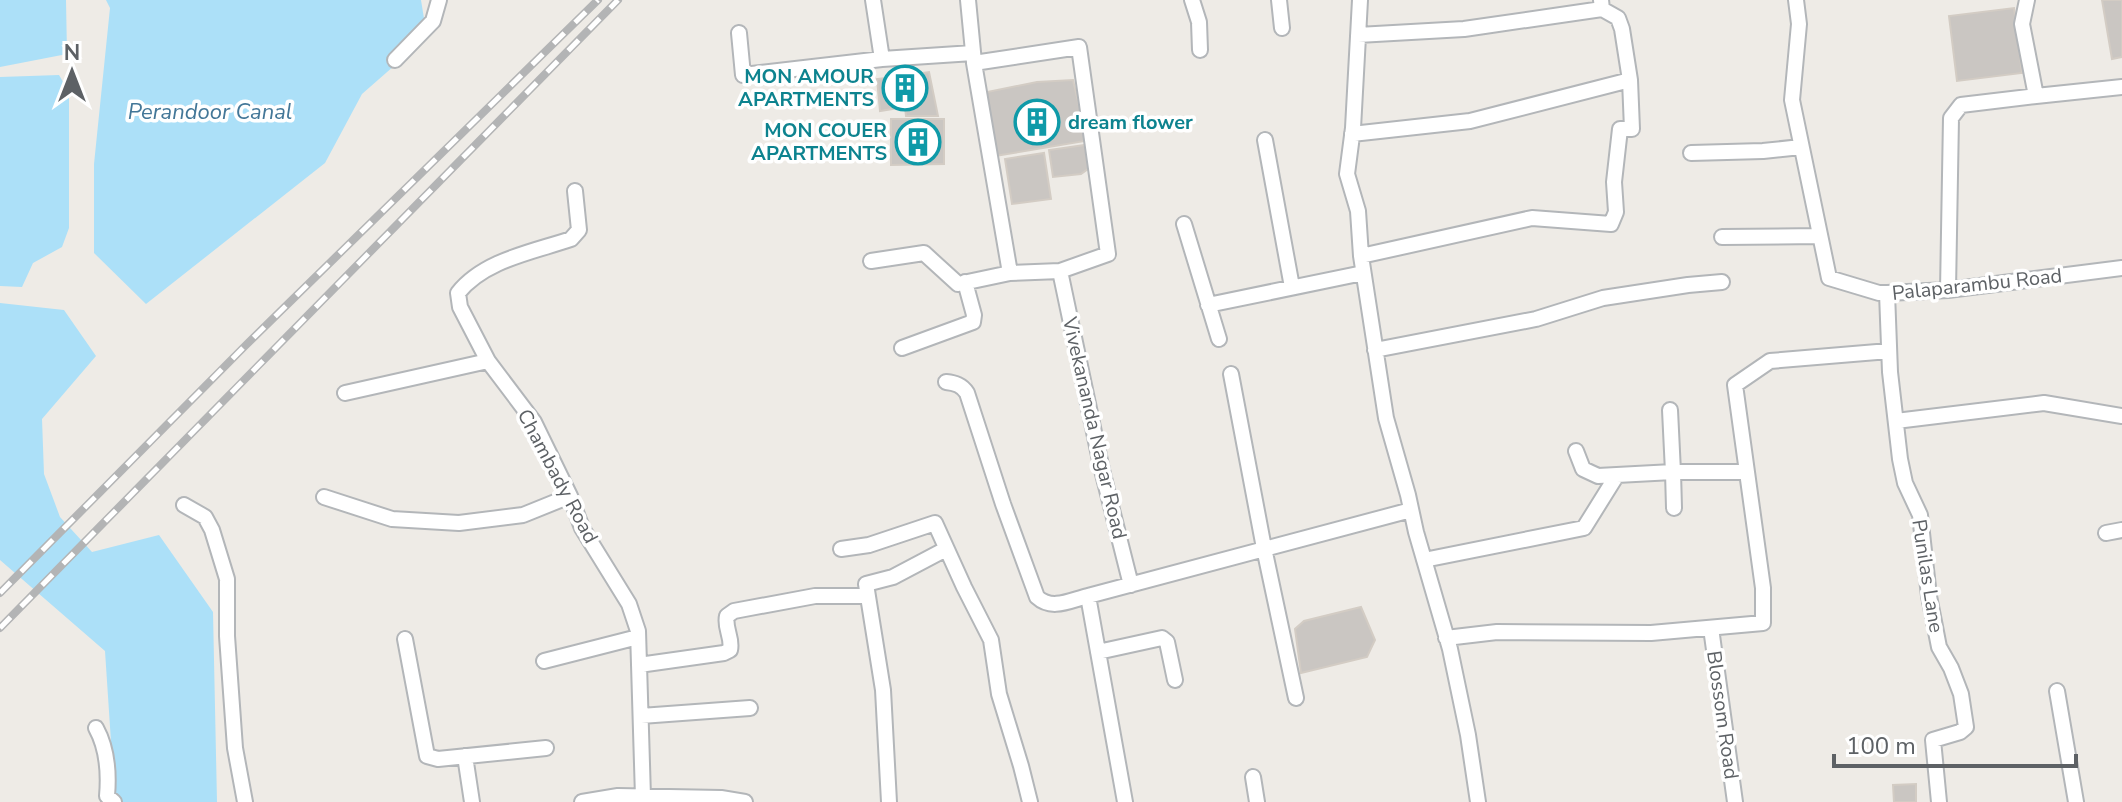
<svg xmlns="http://www.w3.org/2000/svg" width="2122" height="802" viewBox="0 0 2122 802" font-family="'Nunito Sans',sans-serif">
  <style>
    .water { fill: #ace0f8 }
    .building { fill: #cac6c2; stroke: #d3ccc4; stroke-width: 2 }
    .lines { fill: none; stroke-linecap: round; stroke-linejoin: round }
    .street-casing { stroke: #b3b6b9; stroke-width: 18 }
    .street { stroke: #fff; stroke-width: 14 }
    .rail-casing { stroke: #b3b4b5; stroke-width: 8 }
    .rail { stroke: #fff; stroke-width: 5; stroke-dasharray: 15; stroke-linecap: butt }
    .labels { text-anchor: middle; stroke-width: 7; stroke-linejoin: round; paint-order: stroke }
    .culture-label { font-size: 20px; font-weight: bold; fill: #0d838f; stroke: #fff; text-anchor: end }
    .street-label { font-size: 20px; fill: #5d6165; stroke: #fff }
    .water-label { font-size: 22px; font-style: italic; fill: #437798; stroke: #fff }
  </style>
  <rect width="100%" height="100%" fill="#eeebe6"/>
  <path class="water" d="M0,0H66L67,54L0,67Z
    M106,0H421L427,37L362,94L325,163L146,304L94,253V164L110,8Z
    M59,75L69,92V228L62,247L33,263L22,287L0,286V77Z
    M0,303L64,310L96,356L42,419L44,474L60,517L92,552L159,535L213,612L217,802H115L105,651L0,560Z"/>
  <path class="building" d="M2102,0H2122V57L2112,59Z
    M2014,8L2022,73L1957,81L1949,16Z
    M929,72L938,116H906L905,107L880,111L877,79Z
    M1073,80L1086,135L1085,141L989,157L992,143L991,118L985,101L987,92L1037,82Z
    M891,119H944V164L891,165Z
    M1085,145L1088,169L1081,174L1053,177L1049,150Z
    M1044,153L1051,199L1012,204L1005,159Z
    M1361,607L1375,640L1367,657L1301,673L1295,629L1304,621Z
    M1916,784V802H1894L1893,785Z"/>
  <g class="lines">
    <g class="street-casing">
      <path id="street" d="M968,0L974,62
        M1192,0L1199,22L1200,50
        M1279,0L1282,28
        M1360,0L1353,128L1347,174L1358,211L1361,256L1386,418L1408,495L1416,532L1450,649L1468,735L1478,802
        M1796,0L1799,24L1792,100L1829,278L1879,293H1887L1948,290L2122,268
        M2027,0L2022,24L2036,96L2122,87
        M739,33L743,75L882,59L873,0
        M1358,35L1464,29L1602,9
        M882,59L973,53
        M395,60L433,21L439,0
        M1352,134L1470,121L1630,80
        M1265,140L1292,287
        M1691,153L1763,151L1801,147
        M575,191L579,230L571,239C533,252 484,260 458,293L460,307L488,361L534,422L570,496L582,528L629,604L638,631L643,797
        M1184,224L1219,339
        M1722,237L1820,236
        M1361,256L1532,218L1611,224L1616,212L1614,182L1620,129H1632L1630,80L1622,29L1618,18L1602,9L1601,0
        M871,261L924,253L958,284L1010,273
        M1060,271L1010,273L974,63L1079,47L1108,254L1060,271L1102,470L1131,585
        M1948,290L1951,118L1961,105L2036,96
        M1887,293L1890,372L1900,459L1905,483L1920,515L1929,596L1939,647L1951,668L1961,694L1966,727L1960,732L1933,740L1939,802
        M1208,305L1363,273
        M902,348L973,322L974,315L965,282
        M1375,350L1536,319L1603,298L1688,285L1722,282
        M1231,374L1264,548L1296,698
        M946,382C955,383 962,385 967,393L1003,504L1037,597C1052,611 1071,600 1088,596
        M345,393L488,361
        M1670,410L1673,472H1747
        M1896,421L2044,403L2122,416
        M1576,451L1583,469L1598,476L1673,472L1674,508
        M324,497L392,519L459,523L523,515L570,496
        M184,505L205,517L212,530L227,579V636L235,748L245,802
        M2106,533L2122,530
        M841,549L869,545L935,523L964,587L991,640L999,694L1021,766L1030,802
        M1424,560L1584,528L1617,475
        M1711,628L1735,802
        M1446,638L1497,632L1651,633L1763,623V588L1735,385L1770,361L1889,351
        M405,639L427,756L438,759L546,748
        M1098,652L1162,638L1167,642L1175,680
        M544,661L638,637
        M639,665L724,653L730,650C733,638 724,628 727,616L734,611L815,596H867
        M2057,691L2076,802
        M641,716L750,708
        M96,728C107,748 109,773 107,796L114,802
        M465,756L472,802
        M1253,777L1257,802
        M582,802L618,796L721,798L745,802
        M889,802L883,690L866,584L893,577L946,549
        M1125,802L1088,596L1411,510"/>
    </g>
    <use href="#street" class="street"/>
    <g class="rail-casing">
      <path id="rail" d="M0,593L245,346L598,0
        M0,628L618,0"/>
    </g>
    <use href="#rail" class="rail"/>
  </g>
  <defs>
    <g id="building-ring" transform="scale(2.3)"><circle r="9.5" fill="#fff" stroke="#0f9aa8" stroke-width="1.5"/><path d="M-4-6H4V6H1V3H-1V6H-4ZM-2.5-4.3h1.7v1.8h-1.7ZM.8-4.3h1.7v1.8H.8ZM-2.5-1h1.7V.8h-1.7ZM.8-1h1.7V.8H.8Z" fill="#0f9aa8"/></g>
  </defs>
  <g fill-rule="evenodd">
    <use href="#building-ring" x="905" y="88"/>
    <use href="#building-ring" x="1037" y="122"/>
    <use href="#building-ring" x="918" y="142"/>
  </g>
  <g class="labels">
    <g class="culture-label">
      <text x="874" y="83">MON AMOUR<tspan x="874" dy="23">APARTMENTS</tspan></text>
      <text x="1068" y="129" text-anchor="start">dream flower</text>
      <text x="887" y="137">MON COUER<tspan x="887" dy="23">APARTMENTS</tspan></text>
    </g>
    <g class="street-label">
      <text transform="translate(1977 284) rotate(-6)" y="7">Palaparambu Road</text>
      <text transform="translate(1095 428) rotate(77)" y="7">Vivekananda Nagar Road</text>
      <text transform="translate(558 476) rotate(62)" y="7">Chambady Road</text>
      <text transform="translate(1928 576) rotate(81)" y="7">Punilas Lane</text>
      <text transform="translate(1723 715) rotate(82)" y="7">Blossom Road</text>
    </g>
    <g class="water-label">
      <text x="210" y="119">Perandoor Canal</text>
    </g>
  </g>
  <g transform="translate(72 72)" stroke="#ffffff" stroke-width="6" paint-order="stroke">
  <path d="M0-6L14 30L0 20L-14 30Z" fill="#5d6165"/>
  <text y="-12" font-size="22" font-weight="bold" text-anchor="middle" fill="#5d6165">N</text>
  </g>
  <path d="M1834 754v12h242v-12" fill="none" stroke="#5d6165" stroke-width="4"/>
  <text x="1846" y="754" font-size="24" fill="#5d6165" stroke="#ffffff" stroke-width="6" paint-order="stroke">100 m</text>
</svg>
